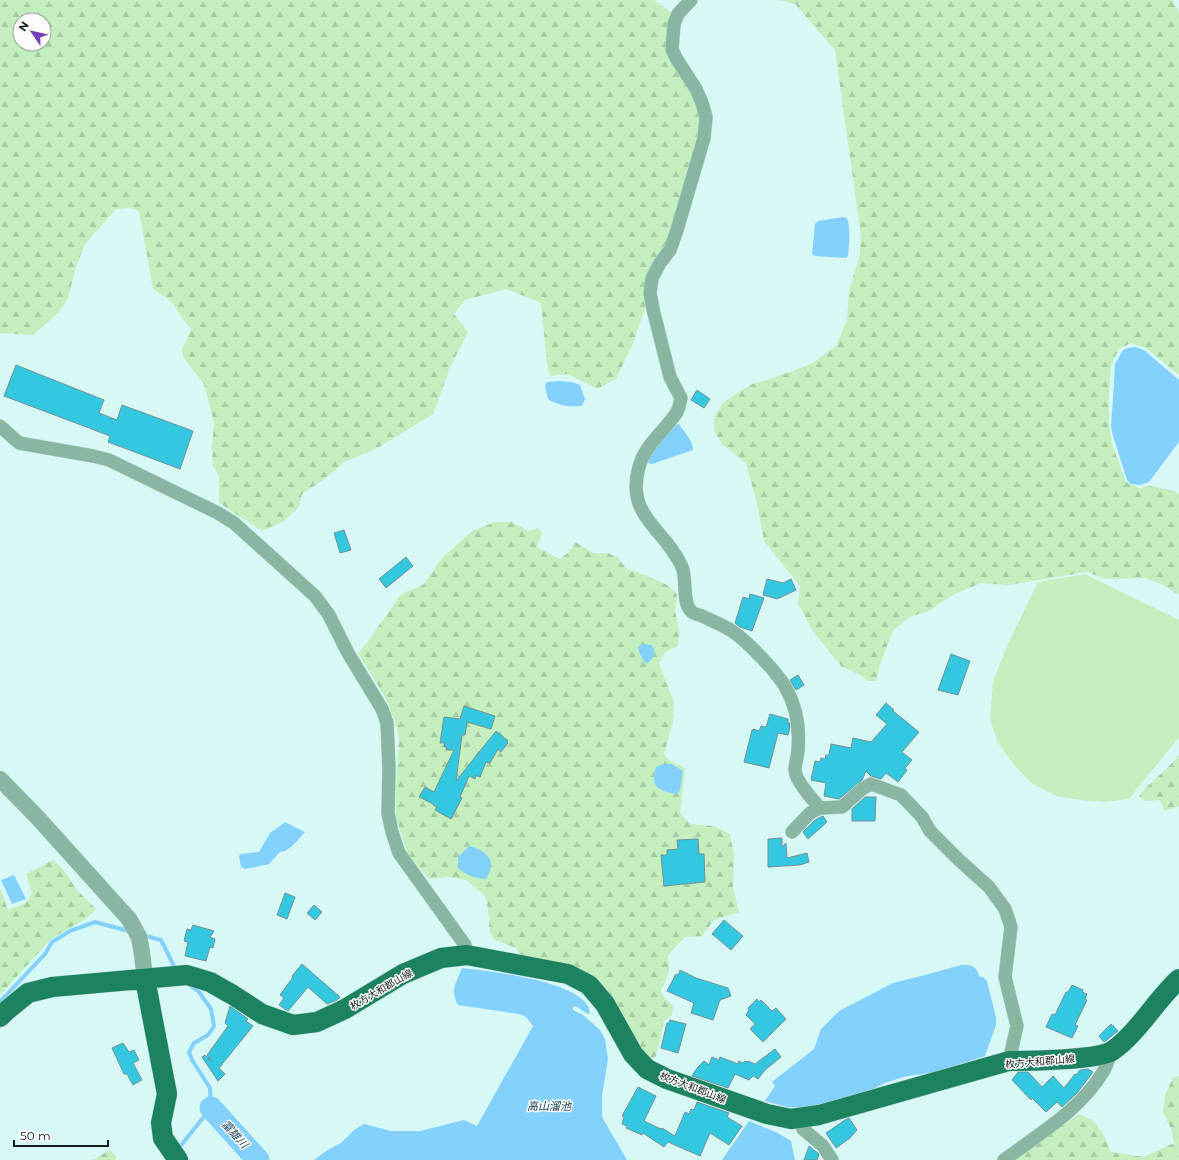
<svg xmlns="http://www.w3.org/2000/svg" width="1179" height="1160" viewBox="0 0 1179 1160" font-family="Montserrat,'Noto Sans JP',sans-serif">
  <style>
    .forest { fill: url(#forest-firs); fill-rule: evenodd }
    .pitch { fill: #c3eebe }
    .water { fill: #84d1fd }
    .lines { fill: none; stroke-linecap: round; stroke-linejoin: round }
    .stream { stroke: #84d1fd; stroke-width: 4 }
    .river { stroke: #84d1fd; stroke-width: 23 }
    .building { fill: #33c8e0; stroke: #739197 }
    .minor-casing { stroke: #b7d6d2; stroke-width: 14 }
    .tertiary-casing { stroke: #b7d6d2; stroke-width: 17 }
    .primary-casing { stroke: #b7d6d2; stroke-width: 21 }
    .minor { stroke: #89b5a1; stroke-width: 13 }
    .tertiary { stroke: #89b5a1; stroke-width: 16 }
    .primary { stroke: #1d8260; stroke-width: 20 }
    .labels { text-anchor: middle; stroke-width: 3; stroke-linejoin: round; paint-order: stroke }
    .street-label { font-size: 10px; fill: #121e1d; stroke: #fefefe }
    .water-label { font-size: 11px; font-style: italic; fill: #144056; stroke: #fefefe }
  </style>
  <defs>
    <pattern id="forest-firs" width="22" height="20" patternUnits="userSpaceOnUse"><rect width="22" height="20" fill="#c3eebe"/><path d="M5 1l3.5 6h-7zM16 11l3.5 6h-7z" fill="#a6cca3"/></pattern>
  </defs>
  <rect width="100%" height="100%" fill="#d7f9f5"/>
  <path class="forest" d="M0,0H654L672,13L666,44L672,64L694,91L702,116L698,142L688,178L634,341L616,379L597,389L584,382L567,374L550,376L547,364L541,303L506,289L465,300L454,314L468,332L451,365L433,414L376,449L346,461L320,482L302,494L299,507L284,521L262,531L219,503V476L213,466L212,448L214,423L204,384L183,357L182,350L191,329L183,319L172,302L153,289L139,211L131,208L116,209L85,244L76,267L68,298L59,312L33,335L0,333ZM20,20H44V44H20Z
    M779,0H1173L1179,13V375L1146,348L1131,343L1119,349L1111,365L1109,394V426L1112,444L1126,482L1139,488L1150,486L1175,491L1179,495V594L1175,593L1165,586L1145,578L1105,579L1087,572L1008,585L981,583L955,594L928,611L910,617L893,630L880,665L876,681H868L860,675L841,666L812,630L798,603L800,586L764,541L757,504L746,463L723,445L714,431V417L724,402L752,384L770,379L811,364L836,346L847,320L849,290L860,255L861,236L835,50L795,4Z
    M495,522H512L528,531L539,528L542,533L537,547L560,559L569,552L575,542L594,553H608L617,557L627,569L653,578L669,586L677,594L675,611L679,631L678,646L665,652L659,663L674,702L673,722L664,754L670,761L685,768L680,813L690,824L713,826L730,834L734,855L733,887L739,912L714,920L702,936L685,937L668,955C668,960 670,966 669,971C663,991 654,988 673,1006L672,1015L664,1021L656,1056L650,1061L642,1055L607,995L522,957L516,948L495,940L490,933L488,908L485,896L466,880L447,877L429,879L408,855L396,818V792L399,738L395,721L384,695L358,653L367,643L401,594L423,585L442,558L472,531Z
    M1179,755V806L1164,811L1160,800L1145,801L1139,796C1150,781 1167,771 1179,755Z
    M53,860L62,868L77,890L96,909L87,918L51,939L0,995V888L8,910L26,903L32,893L26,874Z
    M1179,1076V1160H1015L1079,1114L1094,1121L1103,1134L1111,1152L1144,1157L1174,1143L1171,1129L1163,1112L1165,1095L1173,1078Z
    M110,1150L116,1156L115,1160H90L95,1159Z"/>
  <path class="pitch" d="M1085,574L1179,620V737L1129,799L1105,802L1080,800L1057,796L1031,783L1015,766L998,743L990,719L993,682L1006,648L1038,582Z"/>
  <path class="water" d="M843,217L847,218C851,230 849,244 848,256L846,258L815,256L812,254L815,224L818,221Z
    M1135,347L1144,350L1179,380V442L1149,482L1140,485L1131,484L1127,480L1113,436L1111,426L1114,384L1115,364L1123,350L1128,348Z
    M558,381L572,382L580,385L585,399L582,406C569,407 559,406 548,399L545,387L546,382Z
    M679,424C684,432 693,440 693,450L652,464L648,463C649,449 666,434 676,425Z
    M645,644L651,645L654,649V656L648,663H646C642,659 639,653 638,647L640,645Z
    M663,764H672L683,771L680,790L678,794C659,792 649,786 656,767Z
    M285,822L305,832C298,839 290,852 280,852L269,864L245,869L241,867L239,856L241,854L259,852L270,833Z
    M469,846C487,850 498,861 486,879C476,879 466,875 458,868V857Z
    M14,875L26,899L12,904L1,880Z
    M961,965C973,965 975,965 980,977H983L987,981L996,1017V1025L985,1056L935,1072L903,1077L885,1083L872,1090L808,1108L787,1107L765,1101L775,1086L772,1082L814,1049L821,1029L839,1011L893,983L925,975Z
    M462,968C487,971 590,981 590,1014C585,1014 580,1008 575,1006L573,1007V1010L583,1015L600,1030L605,1039L608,1059L602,1096V1117L627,1160H314L326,1151L341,1143L354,1130L364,1124L391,1131H420L464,1120L477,1126L533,1026L526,1017L519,1014L458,1005C450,989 456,984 462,968Z
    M749,1121L778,1133L791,1141L795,1160H722Z"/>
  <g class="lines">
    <path class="stream" d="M142,935L161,940L176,970
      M0,1002L45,954L52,942L70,931L95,922L132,932
      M178,1149L211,1108L210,1088L192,1060L189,1052L194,1043L208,1035L214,1026L211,1009L199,992L188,984"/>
    <path class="river" d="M211,1108L258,1160"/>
  </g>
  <path class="building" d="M16,365L104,400L99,413L117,420L122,405L193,431L180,469L108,442L110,436L4,396Z
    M697,390L710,399L704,408L691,400Z
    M344,530L351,550L340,553L334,533Z
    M406,557L413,566L386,588L379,579Z
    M767,579L783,583L791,579L796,590L777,599L763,595Z
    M750,594L764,598L752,631L740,627L735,623L743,597L749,599Z
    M951,654L970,661L958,695L938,690Z
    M798,675L804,685L796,690L790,680Z
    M886,703L894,710L893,711L919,732L902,752L912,760L905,768L907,770L898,782L886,773L881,779L871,776L866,771L862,780L839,799L824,796L826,783L811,780L815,761L820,762L821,758L825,759L826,755H829L831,744L851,748L853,738L871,742L887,724L876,715Z
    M464,706L495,716L491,729L467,722L465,735H462L456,781L496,731L508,741L507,742L508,743L501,752L498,749L490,763L486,762L480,777L476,775L475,779L469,776L460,797L462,798L451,819L435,810L437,807L433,805V804L419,797L425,787L434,792L454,750H446L447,747H444L445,743H440L444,717L460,719Z
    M770,714L788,719V723H790V727L788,735L778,733L769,768L744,762L752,730L754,729L759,731L761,726L766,727Z
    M865,797H876L875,821H852V809Z
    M823,816L827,822L808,839L803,832L815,820Z
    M782,838V847L786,843L787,858L807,853L809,862L800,865L768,867V839Z
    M698,839L699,854H704L705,882L664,886L661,855H667V850L678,849L677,840Z
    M285,893L295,897L287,919L277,915Z
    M314,905L322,912L315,920L307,913Z
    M724,920L743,936L731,950L712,934Z
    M193,925L214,931L210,937L215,939L213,948L210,947L206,961L185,956L188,942L184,941L187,929L191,930Z
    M302,964L340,997L337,1000L327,1004L308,987L288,1011L279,1005L284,998L280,995L293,977L292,976Z
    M680,970L696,978L728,988L731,996L720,1000L713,1020L691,1013L694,1003L667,991L676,974L678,975Z
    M1072,985L1083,990L1082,992L1087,994L1085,999L1087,1000L1075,1025L1078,1026L1072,1038L1046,1027L1052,1014L1055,1015L1066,992H1068Z
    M757,999L759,1002L761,1000L772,1011L776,1008L786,1019L763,1042L750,1029L755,1024L746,1015L749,1010L748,1008Z
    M230,1006L248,1019L246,1021L253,1026L219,1068L225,1074L218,1081L202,1057L205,1055L212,1062L207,1055L228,1026L225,1023Z
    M670,1020L686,1024L678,1053L661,1048L667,1023H669Z
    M1111,1024L1118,1031L1104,1042L1099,1036Z
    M123,1043L129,1052L134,1050L139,1060L133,1063L142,1080L133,1085L127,1074H124L112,1048Z
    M775,1049L781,1057L765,1070L758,1079L753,1076L749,1080L735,1074L728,1088L692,1076L697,1068L704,1061L709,1065L712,1057L719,1060L720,1057L738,1064L739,1061L743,1063L745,1061L747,1062L748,1061L755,1064Z
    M1088,1069L1093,1072L1077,1093L1062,1107L1057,1102L1046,1112L1032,1098L1031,1100L1012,1080L1018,1072H1028L1042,1087L1053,1076L1064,1088L1075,1074L1076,1075L1080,1070Z
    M638,1087L656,1096L644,1121L661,1129L662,1128L675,1136L685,1112L689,1114L691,1109L694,1110L697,1102L729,1113L727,1117L742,1126L729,1145L710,1133L700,1156L668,1142L664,1147L643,1133L642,1135L626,1128L627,1126L622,1124L624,1117L622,1116Z
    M849,1118L857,1130L850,1138L836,1148L826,1133L845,1120Z
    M809,1146L819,1154L817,1160H804Z"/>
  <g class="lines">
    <g class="minor-casing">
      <path id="minor" d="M691,0L678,14L674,24L672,49L676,58L696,89L702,103L706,117L704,138L677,230L670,250L660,263L652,278L650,293L653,309L670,377L681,398C680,403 679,408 677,412C665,431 645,444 639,467C625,517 665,528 682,567C687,578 682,603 691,611C693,614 699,615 702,616C712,621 723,625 732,631C747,641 777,672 786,688C797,708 800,727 798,749C798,756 795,763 795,770C795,780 813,800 820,808
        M0,426L19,443L93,456L109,460L218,513L234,523L315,596L329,615L348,653L382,709L387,723L389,769L388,813L392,832L399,853L465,945L467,955
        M792,832L810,813L820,808L842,807L862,789L871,784L901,795L922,817L930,831L958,859L989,887L1005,909L1011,927L1005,977L1017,1026L1009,1061
        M799,1118L803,1129L823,1146L832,1160
        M1004,1160C1039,1134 1080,1110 1103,1072C1107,1066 1109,1058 1111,1052"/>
    </g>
    <g class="tertiary-casing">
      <path id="tertiary" d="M0,779L38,818L129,919L139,937L142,953L145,979"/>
    </g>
    <g class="primary-casing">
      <path id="primary" d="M145,979L167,1094L161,1123L163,1138L178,1160
        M0,1017L6,1011L28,993L52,987L187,975L210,982L233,995L262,1014L293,1025L317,1022L345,1009L403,974L441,958L467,955L568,974L589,985L605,1004L633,1054L647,1069L667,1079L767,1114L791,1119L819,1115L1009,1061C1029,1061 1098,1060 1112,1051C1137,1034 1156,1000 1179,979"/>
    </g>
    <use href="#minor" class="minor"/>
    <use href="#tertiary" class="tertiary"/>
    <use href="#primary" class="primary"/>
  </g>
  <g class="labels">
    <g class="street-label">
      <text transform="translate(381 989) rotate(-30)" y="4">枚方大和郡山線</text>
      <text transform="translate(1040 1061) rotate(-5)" y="4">枚方大和郡山線</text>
      <text transform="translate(693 1087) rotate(21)" y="4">枚方大和郡山線</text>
    </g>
    <g class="water-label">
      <text x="549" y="1110">高山溜池</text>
      <text transform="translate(235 1134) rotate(48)" y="4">富雄川</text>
    </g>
  </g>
  <g transform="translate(32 32) rotate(304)"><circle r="19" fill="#fefefe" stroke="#a0a4a4"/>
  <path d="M0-3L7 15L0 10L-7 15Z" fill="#7a3eb4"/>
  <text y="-6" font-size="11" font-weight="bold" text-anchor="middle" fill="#121e1d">N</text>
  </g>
  <path d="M14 1140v6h94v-6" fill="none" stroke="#121e1d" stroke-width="2"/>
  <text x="20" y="1140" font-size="12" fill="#121e1d" stroke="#fefefe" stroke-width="3" paint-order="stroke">50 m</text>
</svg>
